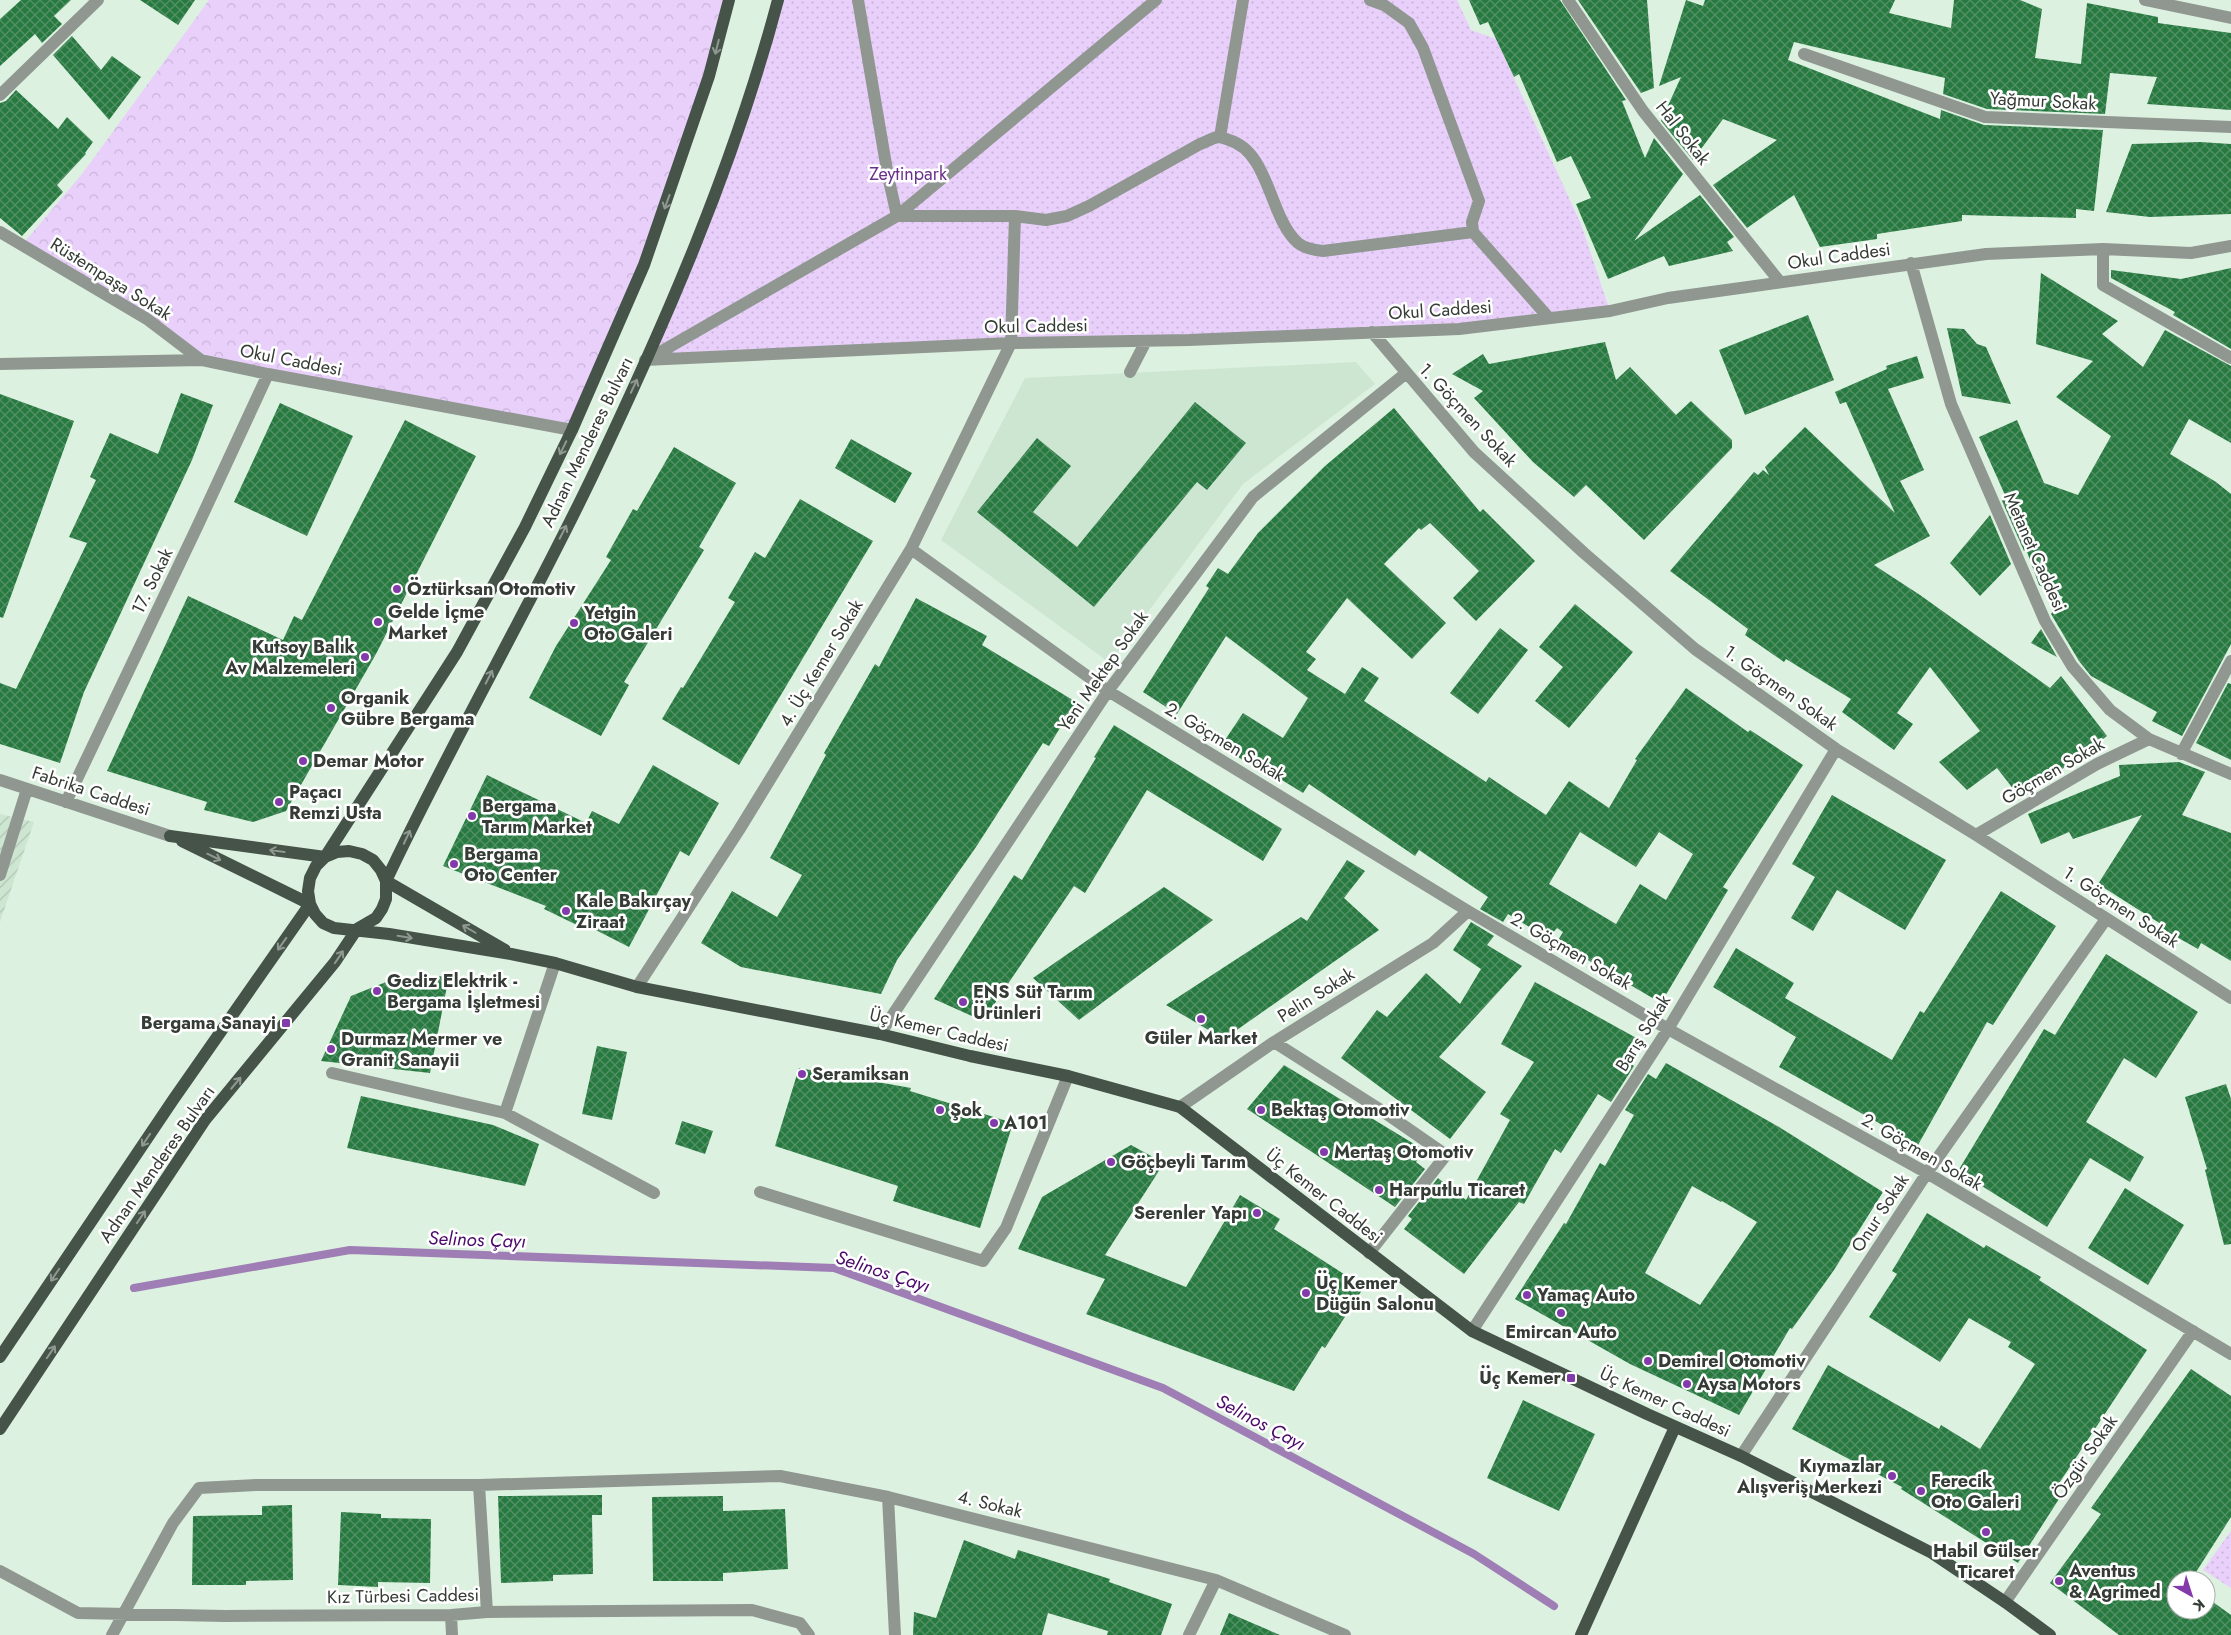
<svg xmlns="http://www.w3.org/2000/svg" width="2231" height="1635" viewBox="0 0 2231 1635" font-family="Jost,sans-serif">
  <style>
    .built { fill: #cde6d1 }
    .industrial { fill: url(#industrial-furrows) }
    .grass { fill: url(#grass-dots) }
    .forest { fill: url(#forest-crowns) }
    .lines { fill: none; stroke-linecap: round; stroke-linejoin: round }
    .stream { stroke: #9e7eb4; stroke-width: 8 }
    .building { fill: url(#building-cross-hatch); fill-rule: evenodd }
    .minor { stroke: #8f9790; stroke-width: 12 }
    .major { stroke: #455348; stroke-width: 12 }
    .oneway { stroke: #8f9891 }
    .poi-dot { fill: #833aab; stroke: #fff; stroke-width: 2 }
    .labels { text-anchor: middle; stroke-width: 5; stroke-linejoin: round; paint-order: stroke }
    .street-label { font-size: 18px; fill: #343c35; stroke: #fff }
    .park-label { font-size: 18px; fill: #6b308b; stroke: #fff }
    .poi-label { font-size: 18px; font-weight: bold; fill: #343c35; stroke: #fff; text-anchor: start }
    .water-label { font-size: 19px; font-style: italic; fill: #4b0969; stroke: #fff }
  </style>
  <defs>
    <pattern id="industrial-furrows" width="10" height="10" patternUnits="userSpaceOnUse" patternTransform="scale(1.25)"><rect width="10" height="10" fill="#cde6d1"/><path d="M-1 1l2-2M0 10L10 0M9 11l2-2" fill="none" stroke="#b1c6b4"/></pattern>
    <pattern id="grass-dots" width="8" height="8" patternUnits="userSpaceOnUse" patternTransform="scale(1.25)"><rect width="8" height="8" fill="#e9d0fb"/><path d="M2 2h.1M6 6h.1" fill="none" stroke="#c8b4d8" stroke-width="1.8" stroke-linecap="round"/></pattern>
    <pattern id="forest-crowns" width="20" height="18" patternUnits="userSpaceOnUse" patternTransform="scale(1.25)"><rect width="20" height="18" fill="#e9d0fb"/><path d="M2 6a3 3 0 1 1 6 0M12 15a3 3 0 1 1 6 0" fill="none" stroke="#c8b4d8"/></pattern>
    <pattern id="building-cross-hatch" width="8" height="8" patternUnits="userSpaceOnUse" patternTransform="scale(1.25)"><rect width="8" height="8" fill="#267a40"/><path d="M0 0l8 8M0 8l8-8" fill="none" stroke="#559067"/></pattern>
  </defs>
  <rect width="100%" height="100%" fill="#ddf1e0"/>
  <path class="built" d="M1356,362L1375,384L1243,484L1110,663L941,540L1025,378Z"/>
  <path class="industrial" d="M0,814L34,822L0,922Z"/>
  <path class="grass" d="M778,0H1457L1471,30L1496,39L1581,224L1610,311L1459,329L645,360L716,196Z
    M2231,1531V1588L2203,1570Z"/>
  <path class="forest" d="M209,0H729L676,177L572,430L201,360L22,245L82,174Z"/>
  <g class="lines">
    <path class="stream" d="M134,1288L350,1250L834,1268L1163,1388L1474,1554L1554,1606"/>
  </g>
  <path class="building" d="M21,0H71L54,16L62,24L42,43L35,34L0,66V19Z
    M140,0H195L178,25Z
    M1469,0H1560L1626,100L1622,101L1645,158L1654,138L1683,174L1634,241L1700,195L1734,237L1727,242L1733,251L1669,266L1664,256L1608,279L1576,204L1591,198L1571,156L1557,162L1519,74L1514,77L1488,22L1480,25Z
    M1578,0H1647L1654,88L1641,93Z
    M1686,0L1703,6L1705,0H1895L1889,13L1951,28L1954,0H2020L2042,9L2035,58L2081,64L2087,3L2158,17V23L2231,33V110L2147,104L2157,77L2110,73L2105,114L1987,109L1943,94L1945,78L1794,42L1788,60L1940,119L1941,110L1984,125L2103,130L2094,211L2076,209V218L1962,215V221L1877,234V239L1820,247L1794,195L1747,228L1713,185L1777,140L1723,119L1693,160L1661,121L1681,77L1659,86Z
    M72,36L101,70L112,56L141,77L109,120L53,55Z
    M16,90L58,129L67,117L93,142L85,153L86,154L57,185L63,192L22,236L0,218V103L6,101Z
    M2200,142L2231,144V214L2150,217L2106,212L2132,144Z
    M2231,268V349L2173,315L2175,312L2111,278V270L2181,279Z
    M2041,273L2118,321L2102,334L2143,367L2165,330L2231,366V443L2189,419L2170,454L2216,482L2231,494V644L2182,736L2152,721L2157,712L2091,676L2079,661L2051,614L2063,597L2039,585L2026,549L2024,551L2002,501L2008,494L2005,495L1979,437L2017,420L2044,483L2078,495L2111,436L2056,397L2093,361L2036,344Z
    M1808,315L1834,380L1745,415L1719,350Z
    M1947,328L1964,329L1977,344L1986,347L2011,404L1962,396Z
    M1605,342L1616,380L1630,367L1676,415L1691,401L1732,440V448L1644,540L1586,485L1574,497L1533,462L1474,398L1483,391L1452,374L1483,354L1489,364Z
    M1917,356L1924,378L1888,389L1924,470L1900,481L1930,536L1874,565L1920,595L2050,688L2061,676L2107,736L2021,799L1997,768L1967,790L1939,762L1980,731L1930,667L1897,713L1913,724L1894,750L1842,712L1851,699L1786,659L1784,662L1745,635L1748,629L1670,571L1754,472L1758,475L1763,470L1769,475L1765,467L1805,427L1895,513L1846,402L1840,404L1835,392L1887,369L1886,366Z
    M181,393L213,405L192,460L84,692L60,763L0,744V683L16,689L87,543L69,537L96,480L90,477L110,433L158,454Z
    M0,394L74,421L3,618L0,617Z
    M1195,402L1246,443L1207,490L1197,482L1094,607L977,512L1037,438L1071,466L1033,512L1077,547Z
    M280,403L353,436L307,536L234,502Z
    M1394,408L1480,512L1483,509L1535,561L1476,621L1453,598L1479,571L1430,523L1421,530L1419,528L1384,564L1446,623L1412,659L1347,598L1306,652L1316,659L1307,670L1345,694L1362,667L1379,678L1364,701L1486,782L1489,777L1546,815L1569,781L1609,808L1637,760L1635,759L1686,688L1748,732L1750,730L1803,765L1723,887L1728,890L1661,1003L1557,942L1563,932L1557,928L1549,937H1546L1508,914L1503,922L1480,909L1488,897L1419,850L1415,856L1309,784L1303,793L1251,761L1249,764L1221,746L1243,713L1283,738L1308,698L1226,636L1177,714L1143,692L1209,588L1206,586L1218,568L1228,574L1258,533L1325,466ZM1580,832L1636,867L1659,832L1693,854L1666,900L1640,884L1616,924L1549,884Z
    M405,420L476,456L376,654L286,811L253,822L204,810L207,802L107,771L188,596L283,640L294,616L302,620Z
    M851,439L912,473L895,503L835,468Z
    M674,447L736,483L699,547L704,550L624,682L629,685L601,736L529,698L556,646L611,560L606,557L633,509L637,511Z
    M800,499L873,541L739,765L662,719L681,687L683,688L735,602L728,598L755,552L765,558Z
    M1990,515L2011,564L1980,596L1950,563Z
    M916,598L987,636L982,645L1076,702L1049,746L1043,743L976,847L897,960L881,994L741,967L701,943L732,891L777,917L802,875L770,858L826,755L824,753L875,664L879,667Z
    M1575,604L1633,652L1569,728L1535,701L1563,667L1539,647Z
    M1500,628L1528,650L1478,714L1450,693Z
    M2041,629L2057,657L2031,643Z
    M2228,683L2231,684V760L2196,743Z
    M1114,725L1282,829L1263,861L1147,790L1085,893L1074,886L983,1021L934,999L1014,875L1022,880L1096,758L1094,757Z
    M2179,762L2205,772L2182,815L2231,833V961L2201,943L2198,949L2159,927L2161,924L2098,884L2142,815L2073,839L2069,832L2041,844L2028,814L2120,776L2119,765Z
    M653,765L719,803L689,856L680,851L629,947L582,923L581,927L544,909L546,906L443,866L487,775L586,823L592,811L619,824Z
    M1832,795L1946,860L1905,930L1837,890L1813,931L1791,918L1815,877L1792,864Z
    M1347,860L1365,871L1344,898L1379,930L1224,1039L1166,1005L1301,917L1307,921Z
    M1164,887L1213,920L1079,1020L1033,978Z
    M2001,891L2056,926L1993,1025L1987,1022L1918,1145L1779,1067L1796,1037L1713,987L1736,948L1794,983L1785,998L1892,1060L1920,1011L1924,1013Z
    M1471,922L1494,936L1487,945L1522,966L1439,1057L1486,1092L1450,1139L1341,1058L1377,1010L1387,1017L1426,973L1460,1004L1481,969L1453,950Z
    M2106,954L2198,1012L2156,1078L2124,1058L2086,1122L2144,1157L2130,1182L2090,1158L2047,1227L1958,1171L2044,1029L2055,1035Z
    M449,976L430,1073L321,1061L351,996L396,978Z
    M1535,982L1640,1040L1627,1061L1634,1066L1611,1102L1598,1094L1561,1153L1555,1149L1524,1204L1519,1202L1464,1274L1404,1229L1412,1219L1408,1216L1438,1178L1466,1200L1510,1120L1500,1114L1534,1062L1501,1044Z
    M597,1046L627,1052L612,1120L582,1114Z
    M1666,1063L1779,1127L1883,1192L1834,1270L1792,1329L1790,1328L1739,1415L1630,1364L1515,1299L1564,1223L1566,1224L1600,1163L1605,1166L1634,1115L1625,1110L1648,1074L1656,1079ZM1692,1186L1721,1202L1722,1201L1757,1222L1700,1305L1645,1273Z
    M1284,1065L1424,1150L1416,1162L1425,1169L1395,1207L1247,1109Z
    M799,1068L911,1088L910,1091L1013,1123L980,1228L893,1201L898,1186L775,1146Z
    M2226,1084L2231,1099V1244L2224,1245L2205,1170L2207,1169L2185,1097Z
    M361,1096L493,1125L539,1144L525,1186L347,1148Z
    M682,1121L713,1131L705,1154L675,1144Z
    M1131,1145L1164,1163L1105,1255L1186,1287L1240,1195L1280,1219L1274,1229L1364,1287L1325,1348L1322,1346L1294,1391L1086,1314L1105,1279L1018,1249L1042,1197Z
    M2125,1188L2184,1225L2148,1285L2088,1248Z
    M1927,1213L1984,1248L1986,1245L2041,1277L2039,1280L2147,1350L2052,1494L2059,1499L2018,1563L1901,1489L1902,1487L1792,1429L1828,1365L1939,1429L1941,1425L1980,1449L2035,1364L2008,1347L2011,1342L1969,1318L1940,1362L1869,1317L1897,1274L1892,1271Z
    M2191,1369L2231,1396V1517L2191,1580H2176V1610H2206V1597L2231,1615V1635H2119L2050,1583L2101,1514L2091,1508Z
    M1523,1400L1595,1434L1559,1511L1487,1478Z
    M602,1495V1515H592L593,1574L553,1575V1581L501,1583L498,1496Z
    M723,1496V1511L785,1509L788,1569L723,1573V1581H653L652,1497Z
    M292,1505L293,1580L246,1581V1585H192L193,1516L262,1515V1506Z
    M341,1512L381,1514V1518L431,1519L430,1583L378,1582V1587L338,1585Z
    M964,1540L1015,1559L1018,1550L1110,1579L1109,1582L1172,1604L1161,1635H1107L1108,1631L1048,1613L1042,1635H913L914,1612L936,1618Z
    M1229,1613L1280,1635H1220Z"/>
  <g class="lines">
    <path class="minor" d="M858,0L888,176L897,216H1015L1046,220L1067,216L1089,206L1200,144C1206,142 1212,138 1218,137C1222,137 1226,139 1229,140C1270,152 1269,218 1298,243C1304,248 1314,250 1323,251L1473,232L1472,222L1479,201L1423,48L1409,23L1384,5L1370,0
      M1568,0L1643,111L1780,282
      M2145,0L2231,18
      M1804,54L1985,117L2231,127
      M0,95L98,0
      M1220,137L1243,0
      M0,232L147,319L201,360
      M1473,232L1549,318
      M2103,249V285L2231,358
      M1911,263L1951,404L2045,621L2072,666L2110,710L2149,739L2231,774
      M1372,332L1474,452L1584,553L1695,649L1836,749L1976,835L2231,998
      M650,358L897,216L1156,0
      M645,360L1011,343L1189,340L1459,329L1610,311L1668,298L1986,254L2103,249L2191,253L2231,246
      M0,364L201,360L268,374L572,430
      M1130,372L1146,341
      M911,549L1108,691L1468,911L1668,1029L1927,1173L2231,1354
      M2181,754L2231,661
      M0,780L170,836
      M66,802L198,525L268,374
      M1976,835L2097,764L2149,739
      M0,875L27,789
      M555,963L505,1113L654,1193
      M637,987L739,830L911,549L1011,343L1015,216
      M880,1034L1108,691L1253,497L1405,374
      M1274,1042L1384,1112L1446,1155L1369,1253
      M332,1073L505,1113
      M1180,1107L1274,1042L1433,943L1468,911
      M760,1192L983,1261L1006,1228L1068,1076
      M1472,1331L1668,1029L1836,749
      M1741,1456L1927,1173L2106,919
      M479,1485L487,1612
      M0,1571L78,1613L225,1616L451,1615L487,1612L752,1610L800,1623L809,1635
      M2005,1602L2193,1331
      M451,1615L452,1635
      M112,1635L173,1523L199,1488L256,1485H479L780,1476L888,1497
      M895,1635L888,1497L1216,1580L1345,1635
      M1189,1635L1216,1580"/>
    <path class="major" d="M170,836L325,857
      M182,841L310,904
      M325,857L457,652L525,527L572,430L644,265L709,76L729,0
      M386,881C450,745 526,614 591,479C665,324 734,166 778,0
      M386,881L505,950
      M357,929L376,918L382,909L386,899V881L381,870L373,860L362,854L349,851L337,852L325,857L316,866L310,878L308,891L310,904L315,914L323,923L334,928L389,934L511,954L555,963L637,987L880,1034L970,1056L1068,1076L1180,1107L1472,1331L1647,1414L1741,1456L1932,1553L2005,1602L2050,1635
      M0,1357L173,1100L310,904
      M0,1429L205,1120L335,962L357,929
      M1581,1635L1675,1427"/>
  </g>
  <defs><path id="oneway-shaft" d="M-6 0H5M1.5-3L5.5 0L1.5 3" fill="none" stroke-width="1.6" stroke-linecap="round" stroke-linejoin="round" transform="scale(1.25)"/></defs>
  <g class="oneway">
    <use href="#oneway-shaft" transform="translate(717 47) rotate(104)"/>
    <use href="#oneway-shaft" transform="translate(667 202) rotate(110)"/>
    <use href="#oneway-shaft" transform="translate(634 386) rotate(-65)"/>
    <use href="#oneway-shaft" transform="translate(563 448) rotate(116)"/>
    <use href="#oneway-shaft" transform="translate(563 532) rotate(-63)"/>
    <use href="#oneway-shaft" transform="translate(489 677) rotate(-63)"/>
    <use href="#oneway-shaft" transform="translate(407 837) rotate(-65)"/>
    <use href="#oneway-shaft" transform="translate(277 851) rotate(-172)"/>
    <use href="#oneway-shaft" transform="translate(214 857) rotate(26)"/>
    <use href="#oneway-shaft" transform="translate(469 929) rotate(-150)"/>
    <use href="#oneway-shaft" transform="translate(405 937) rotate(9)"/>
    <use href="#oneway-shaft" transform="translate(282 944) rotate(125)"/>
    <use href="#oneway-shaft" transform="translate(339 957) rotate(-56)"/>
    <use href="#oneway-shaft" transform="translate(236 1083) rotate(-50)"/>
    <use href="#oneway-shaft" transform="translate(146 1140) rotate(124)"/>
    <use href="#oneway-shaft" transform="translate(141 1217) rotate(-56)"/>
    <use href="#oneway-shaft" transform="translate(55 1275) rotate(124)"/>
    <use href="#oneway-shaft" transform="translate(51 1352) rotate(-56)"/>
  </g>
  <g class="poi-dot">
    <circle cx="397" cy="589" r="5"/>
    <circle cx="378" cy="622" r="5"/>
    <circle cx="574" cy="623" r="5"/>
    <circle cx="365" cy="657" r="5"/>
    <circle cx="331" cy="708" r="5"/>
    <circle cx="303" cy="761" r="5"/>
    <circle cx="279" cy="802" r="5"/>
    <circle cx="472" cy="816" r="5"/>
    <circle cx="454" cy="864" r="5"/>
    <circle cx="566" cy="911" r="5"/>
    <circle cx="377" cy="991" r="5"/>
    <circle cx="963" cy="1002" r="5"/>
    <circle cx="1201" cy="1019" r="5"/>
    <rect x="281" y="1018" width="10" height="10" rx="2.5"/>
    <circle cx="331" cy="1049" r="5"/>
    <circle cx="802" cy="1074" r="5"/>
    <circle cx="940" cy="1110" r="5"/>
    <circle cx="1261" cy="1110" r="5"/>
    <circle cx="994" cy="1123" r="5"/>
    <circle cx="1324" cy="1152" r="5"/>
    <circle cx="1111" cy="1162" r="5"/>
    <circle cx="1379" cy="1190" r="5"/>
    <circle cx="1257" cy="1213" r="5"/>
    <circle cx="1306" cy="1293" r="5"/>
    <circle cx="1527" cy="1295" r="5"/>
    <circle cx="1561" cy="1313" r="5"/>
    <circle cx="1648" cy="1361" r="5"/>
    <rect x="1566" y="1373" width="10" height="10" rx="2.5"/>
    <circle cx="1687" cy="1384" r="5"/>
    <circle cx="1892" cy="1476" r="5"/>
    <circle cx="1921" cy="1491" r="5"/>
    <circle cx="1986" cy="1532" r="5"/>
    <circle cx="2059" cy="1581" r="5"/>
  </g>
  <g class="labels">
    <g class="street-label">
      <text transform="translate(2043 101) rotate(3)" y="6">Yağmur Sokak</text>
      <text transform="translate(1683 133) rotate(52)" y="6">Hal Sokak</text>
      <text transform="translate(1839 256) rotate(-8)" y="6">Okul Caddesi</text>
      <text transform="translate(111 279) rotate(32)" y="6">Rüstempaşa Sokak</text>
      <text transform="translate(1440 310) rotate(-4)" y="6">Okul Caddesi</text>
      <text transform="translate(1036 326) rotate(-1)" y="6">Okul Caddesi</text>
      <text transform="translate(291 360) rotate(11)" y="6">Okul Caddesi</text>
      <text transform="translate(1468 415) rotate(47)" y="6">1. Göçmen Sokak</text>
      <text transform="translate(587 442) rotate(-64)" y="6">Adnan Menderes Bulvarı</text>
      <text transform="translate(2035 552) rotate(66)" y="6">Metanet Caddesi</text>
      <text transform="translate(152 581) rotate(-64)" y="6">17. Sokak</text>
      <text transform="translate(821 663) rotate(-59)" y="6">4. Üç Kemer Sokak</text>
      <text transform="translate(1103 671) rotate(-55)" y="6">Yeni Mektep Sokak</text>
      <text transform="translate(1781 688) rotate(35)" y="6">1. Göçmen Sokak</text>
      <text transform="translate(1225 742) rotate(31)" y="6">2. Göçmen Sokak</text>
      <text transform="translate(2053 771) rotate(-30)" y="6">Göçmen Sokak</text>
      <text transform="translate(91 791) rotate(18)" y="6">Fabrika Caddesi</text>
      <text transform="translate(2121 907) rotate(33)" y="6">1. Göçmen Sokak</text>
      <text transform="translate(1571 951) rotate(30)" y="6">2. Göçmen Sokak</text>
      <text transform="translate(1316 995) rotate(-32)" y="6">Pelin Sokak</text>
      <text transform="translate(939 1030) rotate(13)" y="6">Üç Kemer Caddesi</text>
      <text transform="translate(1643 1033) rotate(-58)" y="6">Barış Sokak</text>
      <text transform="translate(1922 1152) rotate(30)" y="6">2. Göçmen Sokak</text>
      <text transform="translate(157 1164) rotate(-55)" y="6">Adnan Menderes Bulvarı</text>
      <text transform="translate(1324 1196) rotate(38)" y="6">Üç Kemer Caddesi</text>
      <text transform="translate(1880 1213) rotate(-57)" y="6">Onur Sokak</text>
      <text transform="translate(1665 1402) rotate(25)" y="6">Üç Kemer Caddesi</text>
      <text transform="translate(2085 1457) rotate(-55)" y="6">Özgür Sokak</text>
      <text transform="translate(990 1504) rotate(14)" y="6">4. Sokak</text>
      <text transform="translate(403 1596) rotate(-1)" y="6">Kız Türbesi Caddesi</text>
    </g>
    <g class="park-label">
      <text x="908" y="180">Zeytinpark</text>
    </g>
    <g class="poi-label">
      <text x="407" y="595">Öztürksan Otomotiv</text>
      <text x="388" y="618">Gelde İçme<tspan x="388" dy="21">Market</tspan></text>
      <text x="584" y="619">Yetgin<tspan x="584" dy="21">Oto Galeri</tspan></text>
      <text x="355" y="653" text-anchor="end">Kutsoy Balık<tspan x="355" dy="21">Av Malzemeleri</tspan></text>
      <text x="341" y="704">Organik<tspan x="341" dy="21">Gübre Bergama</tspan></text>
      <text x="313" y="767">Demar Motor</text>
      <text x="289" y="798">Paçacı<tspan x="289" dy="21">Remzi Usta</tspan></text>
      <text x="482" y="812">Bergama<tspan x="482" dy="21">Tarım Market</tspan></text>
      <text x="464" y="860">Bergama<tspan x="464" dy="21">Oto Center</tspan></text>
      <text x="576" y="907">Kale Bakırçay<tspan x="576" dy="21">Ziraat</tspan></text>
      <text x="387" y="987">Gediz Elektrik -<tspan x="387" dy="21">Bergama İşletmesi</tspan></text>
      <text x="973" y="998">ENS Süt Tarım<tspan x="973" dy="21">Ürünleri</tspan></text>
      <text x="276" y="1029" text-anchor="end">Bergama Sanayi</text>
      <text x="1201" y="1044" text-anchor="middle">Güler Market</text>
      <text x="341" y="1045">Durmaz Mermer ve<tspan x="341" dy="21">Granit Sanayii</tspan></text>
      <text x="812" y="1080">Seramiksan</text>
      <text x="950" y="1116">Şok</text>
      <text x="1271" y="1116">Bektaş Otomotiv</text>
      <text x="1004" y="1129">A101</text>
      <text x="1334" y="1158">Mertaş Otomotiv</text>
      <text x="1121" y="1168">Göçbeyli Tarım</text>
      <text x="1389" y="1196">Harputlu Ticaret</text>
      <text x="1247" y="1219" text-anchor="end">Serenler Yapı</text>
      <text x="1316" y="1289">Üç Kemer<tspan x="1316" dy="21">Düğün Salonu</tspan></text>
      <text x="1537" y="1301">Yamaç Auto</text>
      <text x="1561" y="1338" text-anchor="middle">Emircan Auto</text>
      <text x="1658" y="1367">Demirel Otomotiv</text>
      <text x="1561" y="1384" text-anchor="end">Üç Kemer</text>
      <text x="1697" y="1390">Aysa Motors</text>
      <text x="1882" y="1472" text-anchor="end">Kıymazlar<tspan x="1882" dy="21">Alışveriş Merkezi</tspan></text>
      <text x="1931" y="1487">Ferecik<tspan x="1931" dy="21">Oto Galeri</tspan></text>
      <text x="1986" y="1557" text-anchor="middle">Habil Gülser<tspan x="1986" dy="21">Ticaret</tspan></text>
      <text x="2069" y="1577">Aventus<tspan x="2069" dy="21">&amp; Agrimed</tspan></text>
    </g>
    <g class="water-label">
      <text transform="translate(477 1239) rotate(2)" y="7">Selinos Çayı</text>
      <text transform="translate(883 1271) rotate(18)" y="7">Selinos Çayı</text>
      <text transform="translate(1261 1422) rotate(28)" y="7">Selinos Çayı</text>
    </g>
  </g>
  <g transform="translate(2191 1595) rotate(141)"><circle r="24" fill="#ffffff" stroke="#aeb1ae"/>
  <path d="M0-4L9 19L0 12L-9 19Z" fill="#833aab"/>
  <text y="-8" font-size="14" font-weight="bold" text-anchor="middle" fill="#343c35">K</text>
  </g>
</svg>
